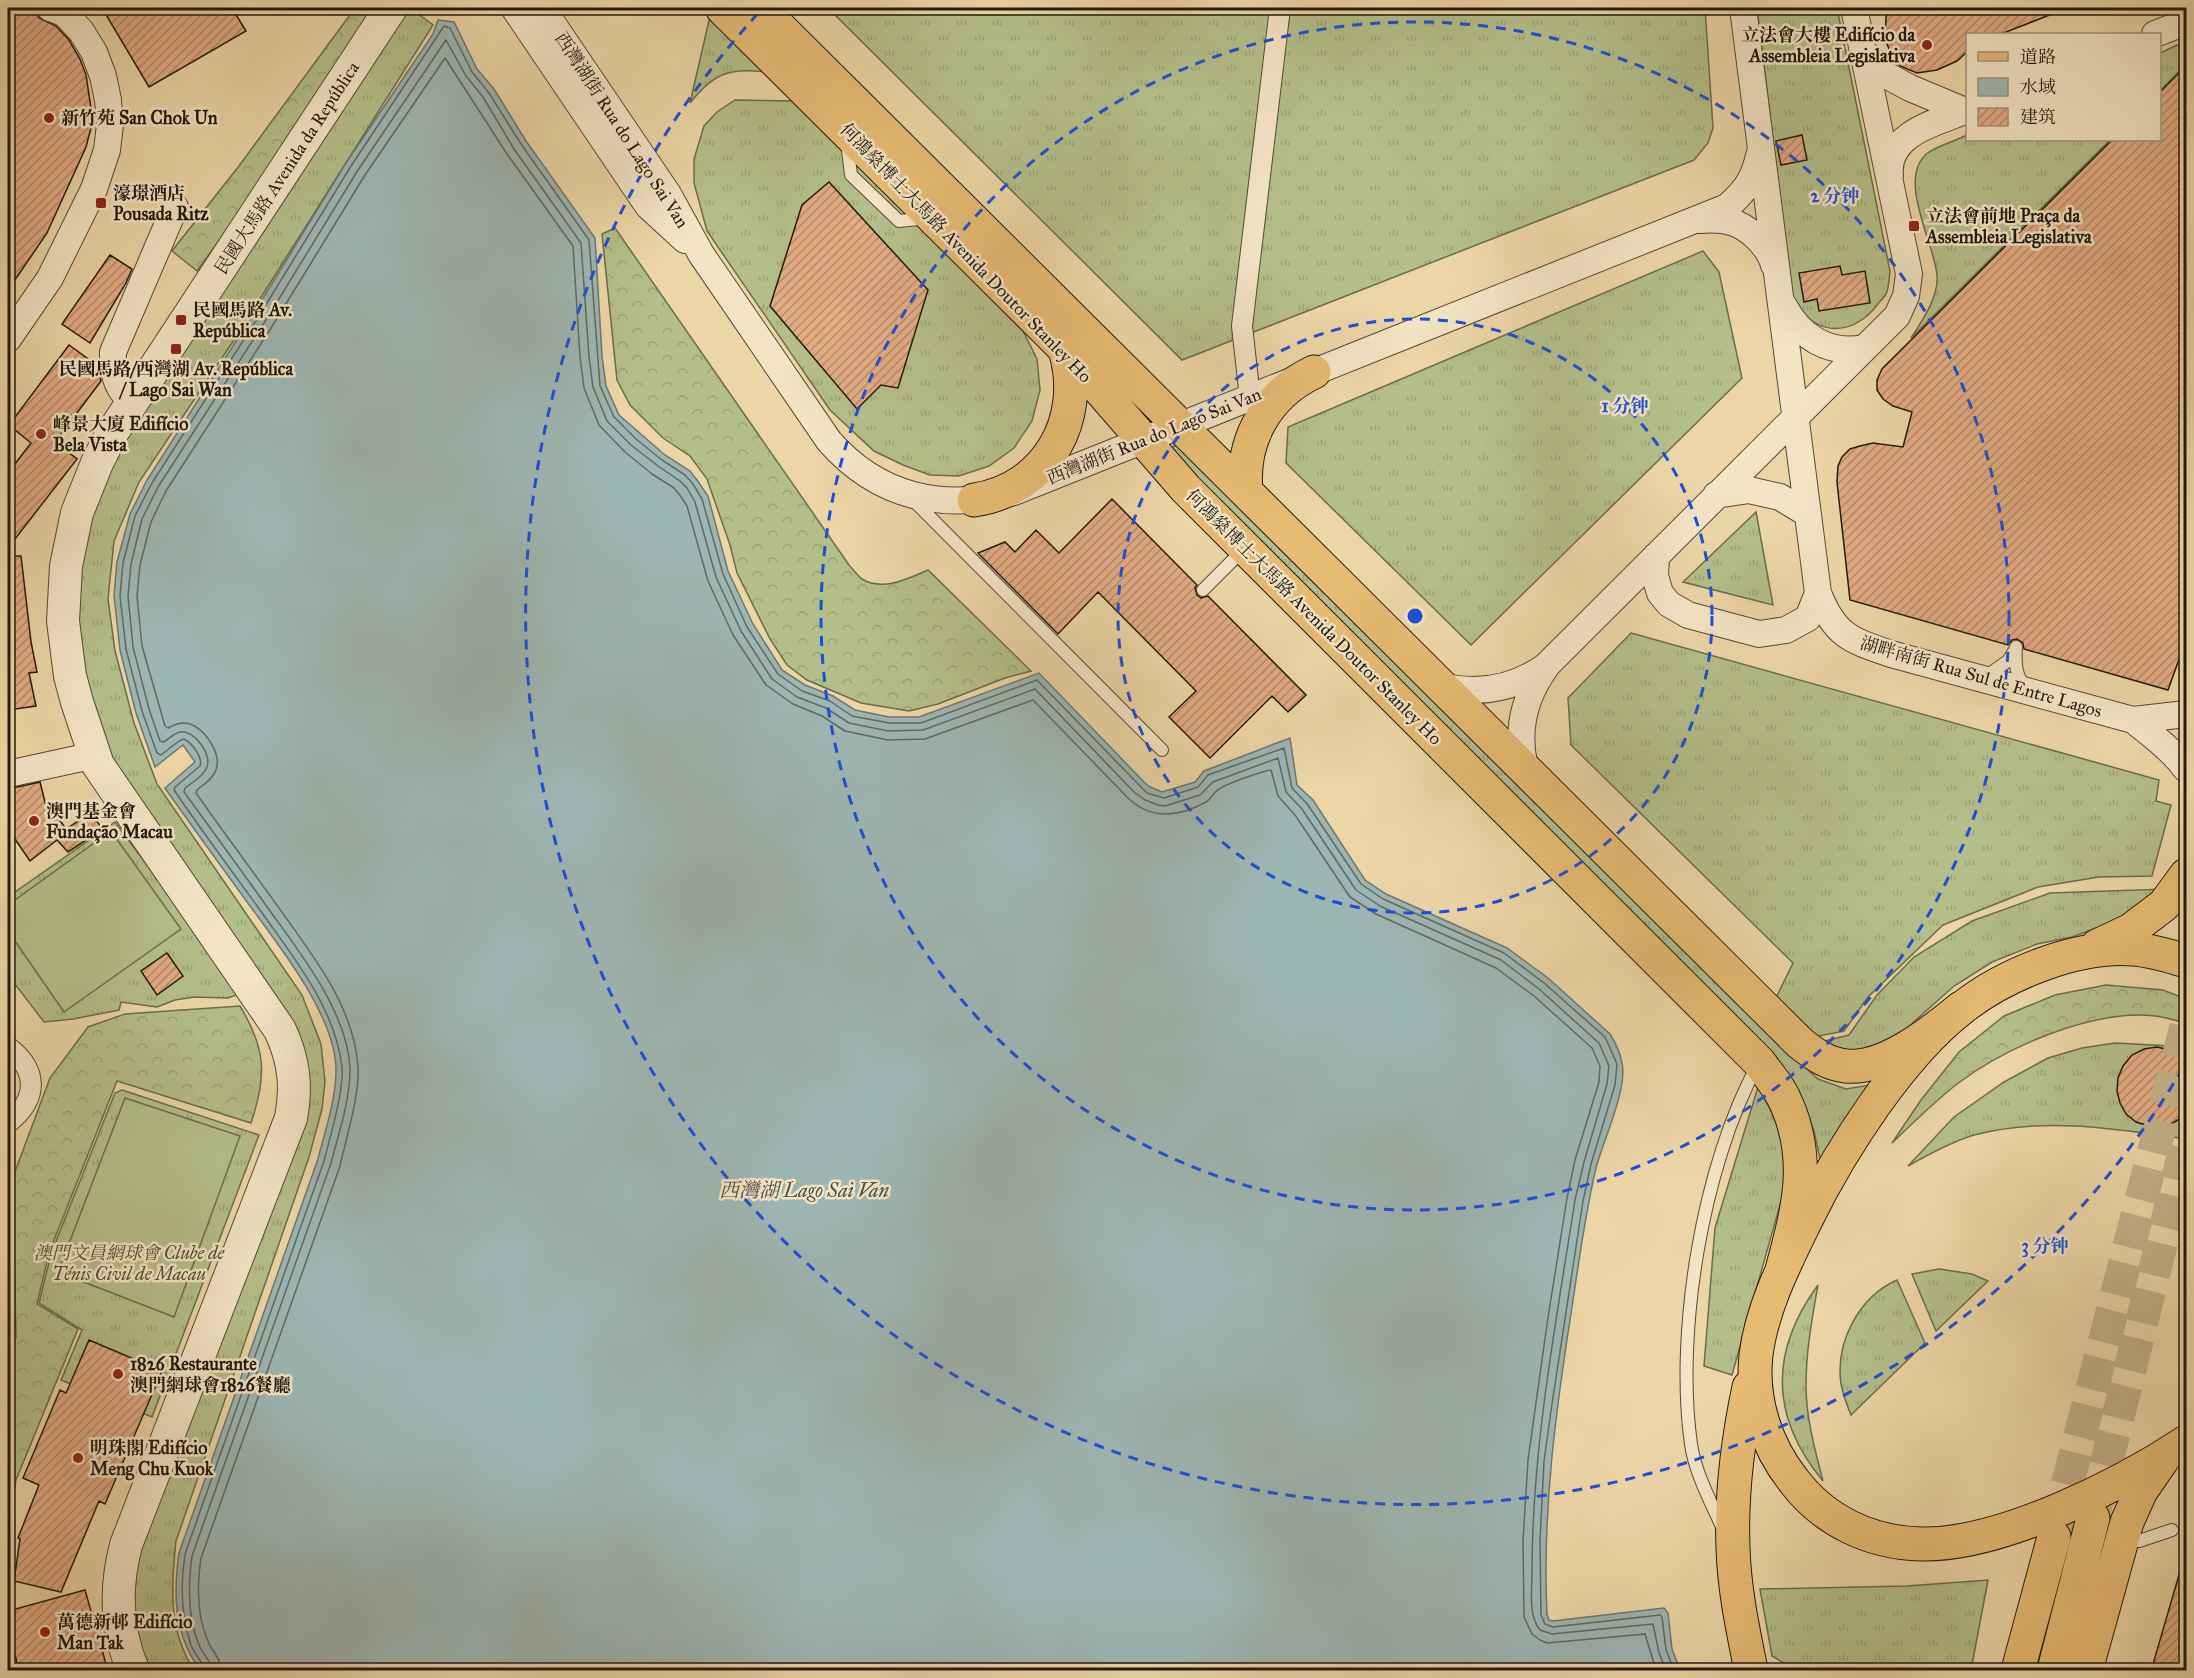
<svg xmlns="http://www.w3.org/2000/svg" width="2194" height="1678" viewBox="0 0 2194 1678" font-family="'IM FELL Great Primer','Noto Serif SC',serif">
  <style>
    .grass { fill: url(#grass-tufts); stroke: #6a6c4c; stroke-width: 1.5 }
    .forest { fill: url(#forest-crowns); stroke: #6a6c4c; stroke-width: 1.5 }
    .pitch { fill: #b4be8a; stroke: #6a6c4c; stroke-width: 1.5 }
    .water { fill: #9eb6b3; stroke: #6c7771; stroke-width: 1.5 }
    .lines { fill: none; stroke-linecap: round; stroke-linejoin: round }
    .shore { stroke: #606860; stroke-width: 1.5 }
    .building { fill: url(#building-hatch); stroke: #21190e; stroke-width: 1.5 }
    .primary-tunnel { stroke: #c3b088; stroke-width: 33; stroke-dasharray: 33 16; stroke-linecap: butt }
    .service-casing { stroke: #544834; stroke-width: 14 }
    .pedestrian-casing { stroke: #544834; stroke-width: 22 }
    .minor-casing { stroke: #544834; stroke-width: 28 }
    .tertiary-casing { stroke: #544834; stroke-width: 34 }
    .primary-casing { stroke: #21190e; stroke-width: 35 }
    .service { stroke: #f3e4c6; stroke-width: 12 }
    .pedestrian { stroke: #f3e4c6; stroke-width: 20 }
    .minor { stroke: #f3e4c6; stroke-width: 26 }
    .tertiary { stroke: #f3e4c6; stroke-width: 32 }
    .primary { stroke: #e6bb74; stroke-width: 33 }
    .ring { fill: none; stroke: #1d4ed8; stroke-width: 3; stroke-dasharray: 10 8 }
    .poi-dot { fill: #8f2418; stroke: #f3e4c6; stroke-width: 2 }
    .labels { text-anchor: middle; stroke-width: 5; stroke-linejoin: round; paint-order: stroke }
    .poi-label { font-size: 18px; font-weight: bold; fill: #21190e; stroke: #f3e4c6; text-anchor: start }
    .street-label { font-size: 18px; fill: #21190e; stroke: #f3e4c6 }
    .park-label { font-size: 18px; font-style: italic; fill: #4d4b33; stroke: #f3e4c6 }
    .water-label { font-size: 20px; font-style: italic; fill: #4d5048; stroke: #f3e4c6 }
    .centre { fill: #1d4ed8; stroke: #f3e4c6; stroke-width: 3 }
    .ring-label { font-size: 18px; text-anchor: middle; font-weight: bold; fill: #1d4ed8; stroke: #f3e4c6; stroke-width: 5; stroke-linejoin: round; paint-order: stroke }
  </style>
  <defs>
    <pattern id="grass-tufts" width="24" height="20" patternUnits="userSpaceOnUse" patternTransform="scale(1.5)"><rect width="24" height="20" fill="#b4be8a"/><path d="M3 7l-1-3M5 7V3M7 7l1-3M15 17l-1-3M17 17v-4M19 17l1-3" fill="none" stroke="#9aa376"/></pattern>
    <pattern id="forest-crowns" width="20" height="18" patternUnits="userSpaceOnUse" patternTransform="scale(1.5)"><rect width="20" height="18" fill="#b4be8a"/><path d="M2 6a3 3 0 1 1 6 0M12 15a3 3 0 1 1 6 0" fill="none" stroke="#9aa376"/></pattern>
    <pattern id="building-hatch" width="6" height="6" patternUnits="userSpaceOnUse" patternTransform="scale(1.5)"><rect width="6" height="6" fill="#e1ab84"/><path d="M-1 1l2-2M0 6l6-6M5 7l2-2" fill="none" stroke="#b68a6a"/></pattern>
  </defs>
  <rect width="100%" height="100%" fill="#ecd6a7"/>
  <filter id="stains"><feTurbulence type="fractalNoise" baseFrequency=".00333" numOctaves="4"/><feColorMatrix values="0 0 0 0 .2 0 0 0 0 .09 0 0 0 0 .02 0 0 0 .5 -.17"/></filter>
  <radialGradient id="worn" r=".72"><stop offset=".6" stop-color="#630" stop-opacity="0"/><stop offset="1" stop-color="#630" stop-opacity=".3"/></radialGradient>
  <path class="grass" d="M398,8H410L433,25L236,337L139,482L114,541L108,599L115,651L134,723L157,784L302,995L321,1044L325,1082L322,1109L309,1157L176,1541C171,1587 168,1630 194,1670H141L123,1560L298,1086L116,781L75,653L81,513L119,431Z
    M828,8H1705L1713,128L1708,143L1694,160L1182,360Z
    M1757,8H1837L1890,271C1889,278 1889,288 1886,294C1883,299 1877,304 1874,309C1846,340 1809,333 1792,295Z
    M710,16L765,72C729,67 713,74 690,103Z
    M2186,41V64L2160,91V53Z
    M735,100L796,101L1023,331L1037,359L1040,390L1032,421L1014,448L989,466L959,476L930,475L903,465L874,451L830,410L707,231L694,183V159L704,126L717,112Z
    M1967,135L1968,140H2110L1911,338C1922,321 1939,297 1937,275C1934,242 1895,176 1929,152C1940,145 1955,141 1967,135Z
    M1703,251L1719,272L1742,378L1471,645L1286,463L1288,427Z
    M1174,446L1184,447L1792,1055L1818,1079L1846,1089L1876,1084L1820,1159L1814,1131L1806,1110L1169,449Z
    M1756,512L1773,605L1683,582Z
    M1631,633L2159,780L2156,801L2171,805L2152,876L2099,877L2038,887L1943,925L1868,997L1844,1031L1804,1039L1771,1008L1793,963L1571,745L1568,698Z
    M115,822L242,993L228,998L194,997L175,1000L157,1007L121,1002L119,1010L73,1019L44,1022L8,975V897Z
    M2165,889L2121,919L2072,937L2037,944L1992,962L1954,986L1897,1037L1877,1047L1852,1052L1817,1043L1849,1035L1877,995L1914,957L1972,921L2050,893Z
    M2115,1043L2171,1046L2186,1052V1141L2179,1138C2112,1128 2041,1117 1974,1135C1951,1142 1929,1154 1908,1166L1954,1117L2004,1082L2048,1058L2082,1048Z
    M1758,1087L1772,1113L1786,1147L1787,1180L1732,1375L1704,1366L1715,1228Z
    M122,1090L259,1135L152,1417L61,1380L82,1330L39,1303L51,1254L115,1093Z
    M1939,1269L1972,1274L1988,1281L1936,1331L1912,1274Z
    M1897,1280L1925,1343L1851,1415C1847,1405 1843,1395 1841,1384C1835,1342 1859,1297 1897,1280Z
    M1818,1285C1812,1319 1806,1351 1806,1386C1806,1418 1815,1450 1823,1481C1770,1417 1769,1352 1818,1285Z
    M1988,1580L1971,1670H1796L1772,1656L1760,1589L1907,1586Z"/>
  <path class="forest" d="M355,8H381L323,97L197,271L172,251L239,166Z
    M615,228L849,565C853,569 858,576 862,579C883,592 909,578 928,570L1031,671L1005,678L938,704L909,711L861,703L807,680L787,665L770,639L737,573L730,545L707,479L690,456L663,438L630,405L617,380L602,234Z
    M2106,985L2163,990L2186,999V1023C2176,1021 2165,1017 2155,1016C2093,1009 2006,1047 1957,1084C1934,1102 1913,1123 1892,1143L1921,1100L1959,1052L2004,1016L2055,995Z
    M240,1006C266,1049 267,1076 251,1123L117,1081L49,1253L37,1304L78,1329L16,1480L8,1531V1344L16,1338L13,1177L50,1078L88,1027L125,1014Z"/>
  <path class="pitch" d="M111,831L181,929L64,1012L8,931V905Z
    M125,1098L240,1136L174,1317L58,1272Z"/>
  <path class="water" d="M438,20L454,22L477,69L494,89L526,141L595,238L602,356L606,386L619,415L665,455L690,471L697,480L708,496L728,571L753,624L782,670L805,685L833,696L855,710L889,717H919L1039,673L1144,782L1150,787L1162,792L1195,782L1204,771L1290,738L1297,785L1313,800L1365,880L1386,894L1507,948L1548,978L1610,1034C1615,1042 1620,1052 1622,1063C1628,1088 1603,1141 1596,1168C1585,1214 1579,1261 1572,1307C1556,1409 1542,1511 1547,1615L1549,1620L1553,1621L1664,1608L1668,1613L1672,1649L1680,1670H200C174,1634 173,1596 179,1553L318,1159C325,1131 336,1100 336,1070C336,1015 276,942 245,899C218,862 191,825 165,788L195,762L183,745L155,767L136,713L120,650L114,595L117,562L130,514L147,480L254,313L346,163L433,34Z"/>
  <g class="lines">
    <path class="shore" d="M204,1670C203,1661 194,1654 191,1645C181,1615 180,1586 185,1554L324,1161C330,1137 344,1091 342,1067C335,1007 293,957 260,910C231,870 202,831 174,790L175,787L200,766C203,757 192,743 184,739L179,741L161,755L157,753L142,711L126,649L120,596L123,563L135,516L152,483L259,316L351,166L444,26L450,28L472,72L489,93L521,144L589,240L600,386L614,417L636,439L662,460L685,475L693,484L702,499L723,574L747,627L778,674L802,691L830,701L852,716L889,723H921L1037,680L1140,786L1147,793L1164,798L1198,787L1208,775L1284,748L1292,788L1308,805L1361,884L1383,899L1504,953L1544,983L1605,1037L1617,1064L1615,1085L1591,1164L1583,1201L1552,1404L1544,1461L1540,1541L1541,1615L1545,1624L1553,1627L1660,1615L1662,1617L1666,1650L1674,1670
      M212,1670C211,1660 203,1655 199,1645C187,1617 188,1585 192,1556L331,1163C339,1133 350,1100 350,1069C348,1011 297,949 265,904C238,866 211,829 184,792L185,788C192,783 202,777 206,769C214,756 194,729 180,732C174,733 169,739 164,742L160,741L149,709L133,647L128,596L131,564L142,519L158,487L266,320L358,170L446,40L466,76L483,97L514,149L581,243L589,357L593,387L607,421L631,445L658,466L680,481L687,488L695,502L716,577L741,631L772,679L797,697L826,708L849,723L888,731L923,730L1035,689L1134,792L1145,800L1158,805L1165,806L1200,795L1213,782L1278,758L1286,792L1302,809L1356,890L1380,906L1501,960L1539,989L1599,1043L1609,1066L1607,1084L1584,1162L1575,1200C1556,1323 1532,1447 1532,1572C1532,1589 1528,1616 1540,1630L1552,1634L1653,1624L1659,1653L1666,1670
      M221,1670C221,1658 212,1652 208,1641C196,1615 197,1585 201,1558L340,1166C346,1139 360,1093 358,1067C354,1004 309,951 274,901C248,865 222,830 196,793L197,790C204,784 213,779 216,770C222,754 205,729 190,724C182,721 175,724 168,728L165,726L142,646L137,596L140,565L151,522L166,491L273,325L365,175L445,58L507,154L573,246L580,357L584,388L599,425L625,452L652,474L674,488L679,494L687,506L708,581L733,635L766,685L793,704L822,716L845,731L888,740L925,739L1033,700L1129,799C1152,820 1179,817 1206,802C1211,799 1214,792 1219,789C1228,783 1260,772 1271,770L1278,796L1295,815L1350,897L1376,914L1496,968L1534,996L1592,1048L1600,1066L1599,1082L1575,1160L1567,1198L1547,1324L1528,1460L1523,1541L1524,1617L1532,1634L1540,1640L1547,1643L1645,1634L1656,1670"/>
  </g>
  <path class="building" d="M8,8H35L39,18L56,26L69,40L80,59L86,75L91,108V128L86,147L47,233L8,290Z
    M102,8H232L246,31L149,87Z
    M1891,8H2064L2065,9L2001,34H1968V51L1957,61L1937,70L1917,73L1900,66L1892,56L1885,39L1886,17Z
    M2187,65V505L2180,528L2187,539V637L2168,690L2024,649L2023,643L2017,639L2012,640L2008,645L1850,600L1837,482L1838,466L1842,457L1850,449L1860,446L1873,443L1903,447L1912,412L1893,406L1883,399L1877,390V380L1882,369L2112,140H2160V92Z
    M1802,135L1807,160L1781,165L1776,141Z
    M829,182L928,290L898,388L881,385L857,409L770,306L802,205Z
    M110,255L132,269L126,283L90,343L62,324Z
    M1840,266L1842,275L1865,271L1870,303L1819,311L1817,299L1804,302L1799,273Z
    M69,345L98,366L101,381L55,442L77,459L8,548V473L31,443L9,425Z
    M1112,499L1197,585L1195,588L1197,595L1201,598L1208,596L1306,695L1288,712L1272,696L1210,758L1169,717L1196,691L1098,592L1058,634L978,553L1005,542L1015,552L1036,530L1059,553Z
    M8,556H21L31,642L37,672L29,673L36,706L8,710Z
    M40,782L48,814L55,813L66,829L90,813L103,829L68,852L57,840L30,861L8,829V789Z
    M167,953L183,976L157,995L141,971Z
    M2157,1047L2170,1050L2187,1061V1114L2173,1123L2161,1127L2149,1126L2136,1122L2126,1114L2120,1103L2117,1091L2118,1078L2123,1066L2132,1055L2144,1049Z
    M89,1340L162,1371L105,1504L99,1501L61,1592L14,1581L20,1539L18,1538L39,1485L23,1478L60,1390L66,1393Z
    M2181,1568H2187V1671H2151Z
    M85,1590L108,1671H19L8,1627V1611Z"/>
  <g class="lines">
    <path class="primary-tunnel" d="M2094,1513L2186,1145
      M2055,1532L2186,1027"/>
    <g class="service-casing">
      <path id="service" d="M847,142L851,175L899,221L928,218
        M913,500L1162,750
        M1203,590L1245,548
        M2016,647C2015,662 2015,676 2026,688
        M1984,678L2008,661L2015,650
        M1723,1529C1711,1502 1695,1473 1691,1444C1675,1332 1703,1165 1757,1066
        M2127,1532L2133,1540L2139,1541L2172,1530"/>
    </g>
    <g class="pedestrian-casing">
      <path id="pedestrian" d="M1250,398L1242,326L1280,8
        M8,1047C39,1071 38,1099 8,1123"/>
    </g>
    <g class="minor-casing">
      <path id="minor" d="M514,8L648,206L685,240
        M542,8L668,194L701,254L829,441C878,497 943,512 1014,492L1727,207C1749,188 1755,176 1761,148
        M1743,8L1818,593C1835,636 1850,640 1891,654L2133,720L2186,714
        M2155,34L2186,22
        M1863,51L1886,75L1910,88L1965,111
        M1890,176C1885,133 1938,122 1968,110
        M1699,220C1712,219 1725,219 1737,224C1753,231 1770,249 1774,265
        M1784,306C1800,337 1829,355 1864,348
        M8,339L50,278L94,189L107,150L110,125L108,100L103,76L94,52L81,31L64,13L50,8
        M133,402C117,390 112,372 113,352L175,207
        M1716,495L1749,490L1780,497L1808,514
        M1656,556L1655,576L1660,593L1669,604L1688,615L1759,634L1786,630L1808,618L1818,593
        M1441,686C1479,695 1514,689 1546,666L1897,316L1906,296L1909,274L1854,8
        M2133,720C2152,735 2172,750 2186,769
        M1525,768C1516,731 1524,697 1546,667
        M8,774L95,755"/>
    </g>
    <g class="tertiary-casing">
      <path id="tertiary" d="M133,1670C116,1630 115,1587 126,1545L291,1118C297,1086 294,1060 280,1030L98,765L77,702L70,676L63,621L66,566L77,513L97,463L112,433L391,8"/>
    </g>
    <g class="primary-casing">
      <path id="primary" d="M722,8L1061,345L1186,489L1759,1062C1769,1076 1781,1089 1787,1105C1812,1163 1797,1213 1782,1270
        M760,8L1800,1043C1814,1054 1827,1064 1846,1066C1885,1070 1933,1031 1961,1008
        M1246,491C1241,440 1267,394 1314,372
        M974,500C1047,489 1086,419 1065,350
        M2097,946L2131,930L2164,905L2186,875
        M2186,961C2169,956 2151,950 2133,949C2077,945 2005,974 1962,1008C1901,1055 1841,1149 1807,1218C1786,1261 1762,1307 1756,1355C1751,1400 1766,1446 1794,1481C1824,1521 1871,1543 1921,1544C2000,1546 2121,1485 2186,1442
        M1749,1387C1738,1439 1731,1494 1733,1547C1734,1589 1743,1630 1751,1670
        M2018,1670L2054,1537
        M2054,1670L2093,1518
        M2086,1670L2127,1522L2141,1491L2163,1459"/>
    </g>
    <use href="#service" class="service"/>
    <use href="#pedestrian" class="pedestrian"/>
    <use href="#minor" class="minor"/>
    <use href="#tertiary" class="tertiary"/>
    <use href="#primary" class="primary"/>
  </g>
  <g class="ring">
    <circle cx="1415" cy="616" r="297"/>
    <circle cx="1415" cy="616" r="594"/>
    <path d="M2183 1068A891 891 0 1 1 763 8"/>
  </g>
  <g class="poi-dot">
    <circle cx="1927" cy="45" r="6"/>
    <circle cx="49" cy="118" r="6"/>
    <rect x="95" y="197" width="12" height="12" rx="3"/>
    <rect x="1908" y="220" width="12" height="12" rx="3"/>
    <rect x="175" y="314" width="12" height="12" rx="3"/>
    <rect x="170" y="343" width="12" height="12" rx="3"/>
    <circle cx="41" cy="434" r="6"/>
    <circle cx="34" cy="821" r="6"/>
    <circle cx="118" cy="1374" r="6"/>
    <circle cx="78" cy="1458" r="6"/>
    <circle cx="45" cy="1632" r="6"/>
  </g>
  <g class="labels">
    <g class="poi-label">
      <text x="1915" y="41" text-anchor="end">立法會大樓 Edifício da<tspan x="1915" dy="21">Assembleia Legislativa</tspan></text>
      <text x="61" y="124">新竹苑 San Chok Un</text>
      <text x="113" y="199">濠璟酒店<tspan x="113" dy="21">Pousada Ritz</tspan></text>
      <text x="1926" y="222">立法會前地 Praça da<tspan x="1926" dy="21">Assembleia Legislativa</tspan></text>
      <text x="193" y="316">民國馬路 Av.<tspan x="193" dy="21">República</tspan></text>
      <text x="176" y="375" text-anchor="middle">民國馬路/西灣湖 Av. República<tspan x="176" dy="21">/ Lago Sai Wan</tspan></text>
      <text x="53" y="430">峰景大廈 Edifício<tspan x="53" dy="21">Bela Vista</tspan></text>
      <text x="46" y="817">澳門基金會<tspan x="46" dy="21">Fundação Macau</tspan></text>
      <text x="130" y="1370">1826 Restaurante<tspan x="130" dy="21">澳門網球會1826餐廳</tspan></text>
      <text x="90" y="1454">明珠閣 Edifício<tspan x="90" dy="21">Meng Chu Kuok</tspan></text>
      <text x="57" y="1628">萬德新邨 Edifício<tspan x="57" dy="21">Man Tak</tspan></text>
    </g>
    <g class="street-label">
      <text transform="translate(622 130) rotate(57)" y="6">西灣湖街 Rua do Lago Sai Van</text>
      <text transform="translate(287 168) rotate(-57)" y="6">民國大馬路 Avenida da República</text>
      <text transform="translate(966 253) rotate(46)" y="6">何鴻燊博士大馬路 Avenida Doutor Stanley Ho</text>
      <text transform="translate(1154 436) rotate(-22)" y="6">西灣湖街 Rua do Lago Sai Van</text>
      <text transform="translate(1314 617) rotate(45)" y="6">何鴻燊博士大馬路 Avenida Doutor Stanley Ho</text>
      <text transform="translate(1981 677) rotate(16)" y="6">湖畔南街 Rua Sul de Entre Lagos</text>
    </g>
    <g class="park-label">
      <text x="129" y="1259">澳門文員網球會 Clube de<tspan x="129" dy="21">Ténis Civil de Macau</tspan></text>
    </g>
    <g class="water-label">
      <text x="804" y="1197">西灣湖 Lago Sai Van</text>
    </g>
  </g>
  <circle cx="1415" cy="616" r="9" class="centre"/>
  <g class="ring-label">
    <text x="1835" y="202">2 分钟</text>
    <text x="1625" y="412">1 分钟</text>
    <text x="2045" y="1252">3 分钟</text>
  </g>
  <rect width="2194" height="1678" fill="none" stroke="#ecd6a7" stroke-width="30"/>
  <rect x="9" y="9" width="2176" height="1660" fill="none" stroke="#21190e" stroke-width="3"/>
  <rect x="15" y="15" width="2164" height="1648" fill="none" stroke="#21190e" stroke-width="1.5"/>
  <rect x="1966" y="33" width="195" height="108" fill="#f3e4c6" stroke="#9f937c" stroke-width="1.5"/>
  <rect x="1978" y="52" width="30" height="9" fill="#e6bb74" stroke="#9f937c" stroke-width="1.5"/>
  <text x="2020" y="63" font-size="18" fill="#21190e">道路</text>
  <rect x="1978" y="78" width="30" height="18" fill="#9eb6b3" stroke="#9f937c" stroke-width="1.5"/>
  <text x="2020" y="93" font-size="18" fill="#21190e">水域</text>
  <rect x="1978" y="108" width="30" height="18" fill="url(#building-hatch)" stroke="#9f937c" stroke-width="1.5"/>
  <text x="2020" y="123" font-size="18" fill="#21190e">建筑</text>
  <rect width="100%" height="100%" filter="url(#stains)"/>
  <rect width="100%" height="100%" fill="url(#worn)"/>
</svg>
